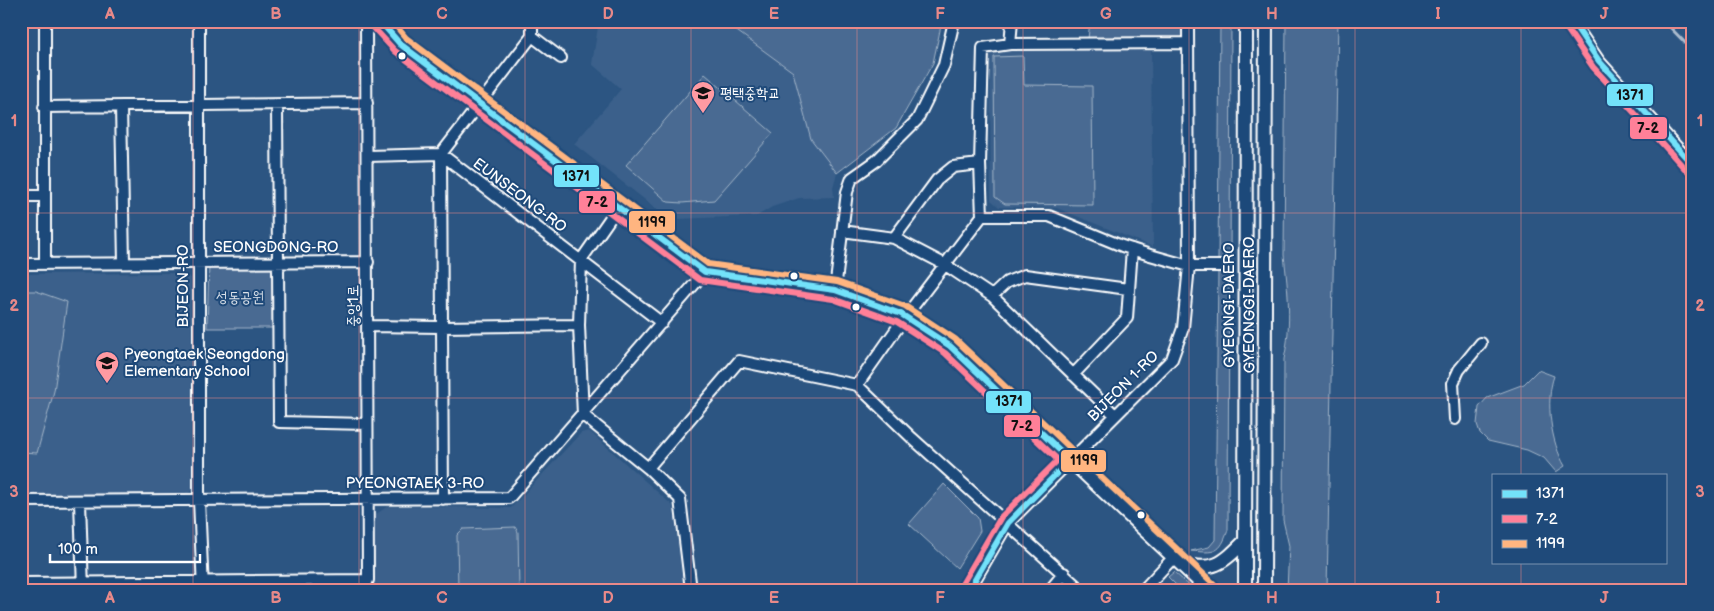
<svg xmlns="http://www.w3.org/2000/svg" width="1714" height="611" viewBox="0 0 1714 611" font-family="'Balsamiq Sans','Poor Story',sans-serif">
  <style>
    .built { fill: #3b618b }
    .green { fill: #486b92; stroke: #a4b5c8 }
    .lines { fill: none; stroke-linecap: round; stroke-linejoin: round }
    .stream { stroke: #acbcce; stroke-width: 3 }
    .minor-casing { stroke: #fff; stroke-width: 14 }
    .major-casing { stroke: #fff; stroke-width: 16 }
    .minor { stroke: #1f4a7a; stroke-width: 10 }
    .major { stroke: #1f4a7a; stroke-width: 12 }
    .bus-1-casing { stroke: #1f4a7a; stroke-width: 10 }
    .bus-2-casing { stroke: #1f4a7a; stroke-width: 10 }
    .bus-3-casing { stroke: #1f4a7a; stroke-width: 10 }
    .bus-1 { stroke: #73e2fa; stroke-width: 6 }
    .bus-2 { stroke: #ff8098; stroke-width: 6 }
    .bus-3 { stroke: #ffb580; stroke-width: 6 }
    .grid { fill: none; stroke: #e88989; stroke-width: 1; stroke-opacity: 0.55 }
    .bus-dot { fill: #fff; stroke: #1f4a7a; stroke-width: 2 }
    .labels { text-anchor: middle; stroke-width: 4; stroke-linejoin: round; paint-order: stroke }
    .poi-label { font-size: 15px; fill: #fff; stroke: #1f4a7a; text-anchor: start }
    .street-label { font-size: 15px; fill: #fff; stroke: #1f4a7a }
    .park-label { font-size: 15px; fill: #dae1e9; stroke: #1f4a7a }
    .line-badge { stroke: #1f4a7a; stroke-width: 2 }
    .pale-badge-label { font-size: 14px; text-anchor: middle; font-weight: bold; fill: #111 }
    .neatline { fill: none; stroke: #e88989; stroke-width: 2 }
    .grid-label { font-size: 16px; text-anchor: middle; font-weight: bold; fill: #e88989 }
  </style>
  <rect width="100%" height="100%" fill="#2c5582"/>
  <filter id="ink" filterUnits="userSpaceOnUse"><feTurbulence type="fractalNoise" baseFrequency=".02" numOctaves="2"/><feDisplacementMap in="SourceGraphic" scale="10" xChannelSelector="R" yChannelSelector="G"/><feConvolveMatrix kernelMatrix="1 2 1 2 8 2 1 2 1" color-interpolation-filters="sRGB"/></filter>
  <g filter="url(#ink)">
    <path class="built" d="M599,21H723L793,72L811,139L837,173L833,187L834,197L799,198L772,207L757,216L675,219L658,210L574,144L621,89L592,64Z
      M1003,49L1151,51L1153,247L1057,208L999,207L991,200L990,54Z
      M183,273L191,278L193,490L183,496L21,497V274Z
      M589,431L673,506L684,590H373L375,515L388,506L511,508L581,433Z"/>
    <path class="green" d="M723,21H942L933,63L896,128L837,173L811,139L793,72Z
      M1090,21H1184V38L1181,41L1088,39Z
      M1220,21H1231L1230,261H1218Z
      M1286,21H1338L1327,590H1287L1289,546L1283,520L1284,359C1292,324 1288,290 1284,255Z
      M1023,56L1024,85L1092,86L1093,205L1005,204L995,197L994,57Z
      M705,74L773,133L714,200L682,203L668,202L626,165Z
      M209,265H272L274,328H207Z
      M1218,270H1229L1228,530C1220,554 1215,553 1191,551L1209,547L1215,540Z
      M21,291H36L67,302L54,391L37,453L21,452Z
      M1538,370L1554,376C1545,401 1551,443 1565,466L1556,472L1544,458L1527,450L1488,441L1480,433L1477,424L1479,407L1487,398L1524,384Z
      M944,484L978,518L980,531L957,568L909,524Z
      M515,527L518,532L519,590H458L457,535L463,529Z
      M1174,572L1194,590H1181L1168,577Z"/>
    <g class="lines">
      <path class="stream" d="M1664,21L1693,51"/>
      <g class="minor-casing">
        <path id="minor" d="M199,21V500L203,590
          M380,21L400,44L705,272L835,290L901,314L950,346L1070,460
          M1572,21L1599,61L1693,165
          M532,36L561,58
          M1010,44L1012,21
          M277,106L279,422L367,424
          M44,107L367,103
          M121,107L124,262
          M368,156L441,154L662,323
          M21,196H44
          M618,207L581,260L579,325L583,415L648,468L680,499L691,590
          M982,216H1049L1122,246L1150,255L1189,266H1223
          M842,231L894,238L944,264L992,296L1115,415
          M894,238L937,180L953,167L980,164
          M45,263V21
          M21,264L368,262
          M835,290L847,192L852,178L876,161L917,120L944,65L954,21
          M992,296L1007,282L1025,275L1128,289
          M368,326L441,327L579,325
          M1073,375L1127,318L1132,249
          M857,385L905,317L982,216L980,164L983,48L1010,44L1188,43
          M1455,419L1453,383L1459,370L1481,343
          M648,468L739,361L857,385L912,438L1081,590
          M443,499L441,154L532,36V21
          M21,501L509,498L705,272
          M80,502L83,589
          M21,583L368,580
          M364,590L368,580L366,21
          M969,590L1008,523L1172,359L1183,328L1189,266L1188,21
          M1050,590L1064,573
          M1143,590L1173,558"/>
      </g>
      <g class="major-casing">
        <path id="major" d="M1070,460L1208,590
          M1180,562C1212,574 1223,563 1245,541
          M1245,590L1246,21
          M1264,590L1266,21"/>
      </g>
      <use href="#minor" class="minor"/>
      <use href="#major" class="major"/>
      <g class="bus-1-casing">
        <path id="bus-1" d="M380,21L400,44L705,272L835,290L901,314L950,346L1070,460L1008,523L969,590
          M1572,21L1599,61L1693,165"/>
      </g>
      <g class="bus-2-casing">
        <path id="bus-2" d="M1565,26L1593,67L1687,171
          M373,27L395,51L700,280L833,299L897,322L945,353L1058,460L1001,517L961,586"/>
      </g>
      <g class="bus-3-casing">
        <path id="bus-3" d="M392,21L406,38L708,264L837,282L905,306L955,339L1214,584"/>
      </g>
      <use href="#bus-1" class="bus-1"/>
      <use href="#bus-2" class="bus-2"/>
      <use href="#bus-3" class="bus-3"/>
    </g>
  </g>
  <path class="grid" d="M193,21V590M359,21V590M525,21V590M691,21V590M857,21V590M1023,21V590M1189,21V590M1355,21V590M1521,21V475M21,213H1693M21,398H1693M1521,562V590"/>
  <defs>
    <g id="school-pin" transform="scale(1.25)"><path d="M0 17L-7.5 6A9.5 9.5 0 1 1 7.5 6Z" fill="#ff9aa2" stroke="#1f4a7a"/><path d="M0-5L7-2L0 1L-7-2ZM-4 1L0 2.5L4 1V4Q0 6-4 4Z" fill="#111"/></g>
  </defs>
  <g fill-rule="evenodd">
    <use href="#school-pin" x="703" y="93"/>
    <use href="#school-pin" x="107" y="363"/>
  </g>
  <g class="bus-dot">
    <circle cx="402" cy="56" r="4.5"/>
    <circle cx="794" cy="276" r="4.5"/>
    <circle cx="856" cy="307" r="4.5"/>
    <circle cx="1141" cy="515" r="4.5"/>
  </g>
  <g class="labels">
    <g class="poi-label">
      <text x="720" y="98">평택중학교</text>
      <text x="124" y="359">Pyeongtaek Seongdong<tspan x="124" dy="17">Elementary School</tspan></text>
    </g>
    <g class="street-label">
      <text transform="translate(520 195) rotate(37)" y="5">EUNSEONG-RO</text>
      <text x="276" y="252">SEONGDONG-RO</text>
      <text transform="translate(183 286) rotate(-90)" y="5">BIJEON-RO</text>
      <text transform="translate(1229 305) rotate(-90)" y="5">GYEONGI-DAERO</text>
      <text transform="translate(1249 305) rotate(-90)" y="5">GYEONGGI-DAERO</text>
      <text transform="translate(353 306) rotate(-90)" y="5">중앙1로</text>
      <text transform="translate(1123 386) rotate(-45)" y="5">BIJEON 1-RO</text>
      <text x="415" y="488">PYEONGTAEK 3-RO</text>
    </g>
    <g class="park-label">
      <text x="240" y="302">성동공원</text>
    </g>
  </g>
  <g class="line-badge">
    <rect x="1606" y="83" width="48" height="24" rx="5" fill="#73e2fa"/>
    <rect x="1629" y="116" width="39" height="24" rx="5" fill="#ff8098"/>
    <rect x="553" y="164" width="47" height="24" rx="5" fill="#73e2fa"/>
    <rect x="578" y="190" width="38" height="24" rx="5" fill="#ff8098"/>
    <rect x="628" y="210" width="48" height="24" rx="5" fill="#ffb580"/>
    <rect x="985" y="390" width="47" height="24" rx="5" fill="#73e2fa"/>
    <rect x="1003" y="414" width="38" height="24" rx="5" fill="#ff8098"/>
    <rect x="1060" y="449" width="47" height="24" rx="5" fill="#ffb580"/>
  </g>
  <g class="pale-badge-label">
    <text x="1630" y="100">1371</text>
    <text x="1648" y="133">7-2</text>
    <text x="576" y="181">1371</text>
    <text x="597" y="207">7-2</text>
    <text x="652" y="227">1199</text>
    <text x="1009" y="406">1371</text>
    <text x="1022" y="431">7-2</text>
    <text x="1084" y="465">1199</text>
  </g>
  <rect width="1714" height="611" fill="none" stroke="#1f4a7a" stroke-width="55"/>
  <rect x="1492" y="474" width="175" height="90" fill="#1f4a7a" stroke="#7992af"/>
  <rect x="1502" y="490" width="25" height="8" fill="#73e2fa" stroke="#7992af"/>
  <text x="1536" y="498" font-size="15" fill="#ffffff">1371</text>
  <rect x="1502" y="515" width="25" height="8" fill="#ff8098" stroke="#7992af"/>
  <text x="1536" y="524" font-size="15" fill="#ffffff">7-2</text>
  <rect x="1502" y="540" width="25" height="8" fill="#ffb580" stroke="#7992af"/>
  <text x="1536" y="548" font-size="15" fill="#ffffff">1199</text>
  <path d="M50 554v8h150v-8" fill="none" stroke="#ffffff" stroke-width="2.5"/>
  <text x="58" y="554" font-size="15" fill="#ffffff" stroke="#1f4a7a" stroke-width="4" paint-order="stroke">100 m</text>
  <rect x="28" y="28" width="1658" height="556" class="neatline"/>
  <g class="grid-label">
    <text x="110" y="19">A</text>
    <text x="276" y="19">B</text>
    <text x="442" y="19">C</text>
    <text x="608" y="19">D</text>
    <text x="774" y="19">E</text>
    <text x="940" y="19">F</text>
    <text x="1106" y="19">G</text>
    <text x="1272" y="19">H</text>
    <text x="1438" y="19">I</text>
    <text x="1604" y="19">J</text>
    <text x="14" y="126">1</text>
    <text x="1700" y="126">1</text>
    <text x="14" y="311">2</text>
    <text x="1700" y="311">2</text>
    <text x="14" y="497">3</text>
    <text x="1700" y="497">3</text>
    <text x="110" y="603">A</text>
    <text x="276" y="603">B</text>
    <text x="442" y="603">C</text>
    <text x="608" y="603">D</text>
    <text x="774" y="603">E</text>
    <text x="940" y="603">F</text>
    <text x="1106" y="603">G</text>
    <text x="1272" y="603">H</text>
    <text x="1438" y="603">I</text>
    <text x="1604" y="603">J</text>
  </g>
</svg>
